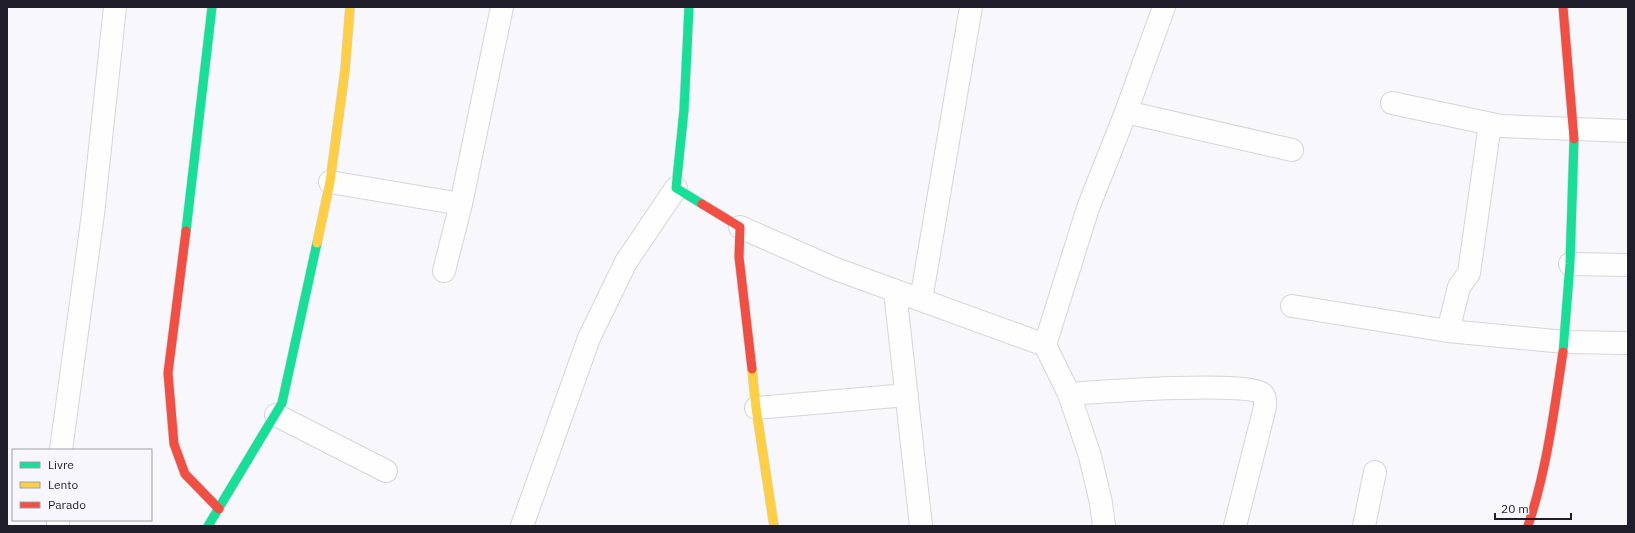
<svg xmlns="http://www.w3.org/2000/svg" width="1635" height="533" viewBox="0 0 1635 533" font-family="'IBM Plex Sans',sans-serif">
  <style>
    .lines { fill: none; stroke-linecap: round; stroke-linejoin: round }
    .street-casing { stroke: #d6d4dc; stroke-width: 24 }
    .fast-casing { stroke: #d6d4dc; stroke-width: 10 }
    .slow-casing { stroke: #d6d4dc; stroke-width: 10 }
    .jam-casing { stroke: #d6d4dc; stroke-width: 10 }
    .street { stroke: #fefefe; stroke-width: 22 }
    .fast { stroke: #16e098; stroke-width: 9 }
    .slow { stroke: #ffcf43; stroke-width: 9 }
    .jam { stroke: #f24e42; stroke-width: 9 }
  </style>
  <rect width="100%" height="100%" fill="#f8f7fb"/>
  <g class="lines">
    <g class="street-casing">
      <path id="street" d="M1392,103L1501,126L1628,131
        M1126,112L1292,150
        M330,182L461,204
        M740,227L833,268L1045,345L1069,394L1090,456L1101,503L1104,526
        M1570,264L1628,265
        M444,271L461,204L502,7
        M895,291L921,526
        M921,300L971,7
        M1292,306L1448,331L1565,342L1628,343
        M1448,331L1459,287L1469,273L1490,124
        M1045,345L1088,208L1126,112L1164,7
        M1069,394C1098,392 1244,381 1261,393C1266,396 1265,401 1265,407L1235,526
        M756,408L907,395
        M276,415L386,471
        M61,450L93,214L115,7
        M58,526V520
        M522,526L589,338L626,262L676,188
        M1364,526L1375,472"/>
    </g>
    <g class="fast-casing">
      <path id="fast" d="M689,7L684,110L676,188L702,204
        M186,231L212,7
        M1563,352L1570,264L1574,139
        M208,526L282,403L317,243"/>
    </g>
    <g class="slow-casing">
      <path id="slow" d="M317,243L330,182L345,70L350,7
        M752,369L756,408L774,526"/>
    </g>
    <g class="jam-casing">
      <path id="jam" d="M1563,7L1574,139
        M702,204L740,227L739,257L752,369
        M186,231L168,373L174,444L185,474L219,509
        M1528,526C1547,469 1554,411 1563,352"/>
    </g>
    <use href="#street" class="street"/>
    <use href="#fast" class="fast"/>
    <use href="#slow" class="slow"/>
    <use href="#jam" class="jam"/>
  </g>
  <rect width="1635" height="533" fill="none" stroke="#201e2a" stroke-width="16"/>
  <rect x="12" y="449" width="140" height="72" fill="#f7f6fc" stroke="#a1a0a8"/>
  <rect x="20" y="462" width="20" height="6" fill="#16e098" stroke="#a1a0a8"/>
  <text x="48" y="469" font-size="12" fill="#201e2a">Livre</text>
  <rect x="20" y="482" width="20" height="6" fill="#ffcf43" stroke="#a1a0a8"/>
  <text x="48" y="489" font-size="12" fill="#201e2a">Lento</text>
  <rect x="20" y="502" width="20" height="6" fill="#f24e42" stroke="#a1a0a8"/>
  <text x="48" y="509" font-size="12" fill="#201e2a">Parado</text>
  <path d="M1495 513v6h76v-6" fill="none" stroke="#201e2a" stroke-width="2"/>
  <text x="1501" y="513" font-size="12" fill="#201e2a" stroke="#f7f6fc" stroke-width="3" paint-order="stroke">20 m</text>
</svg>
